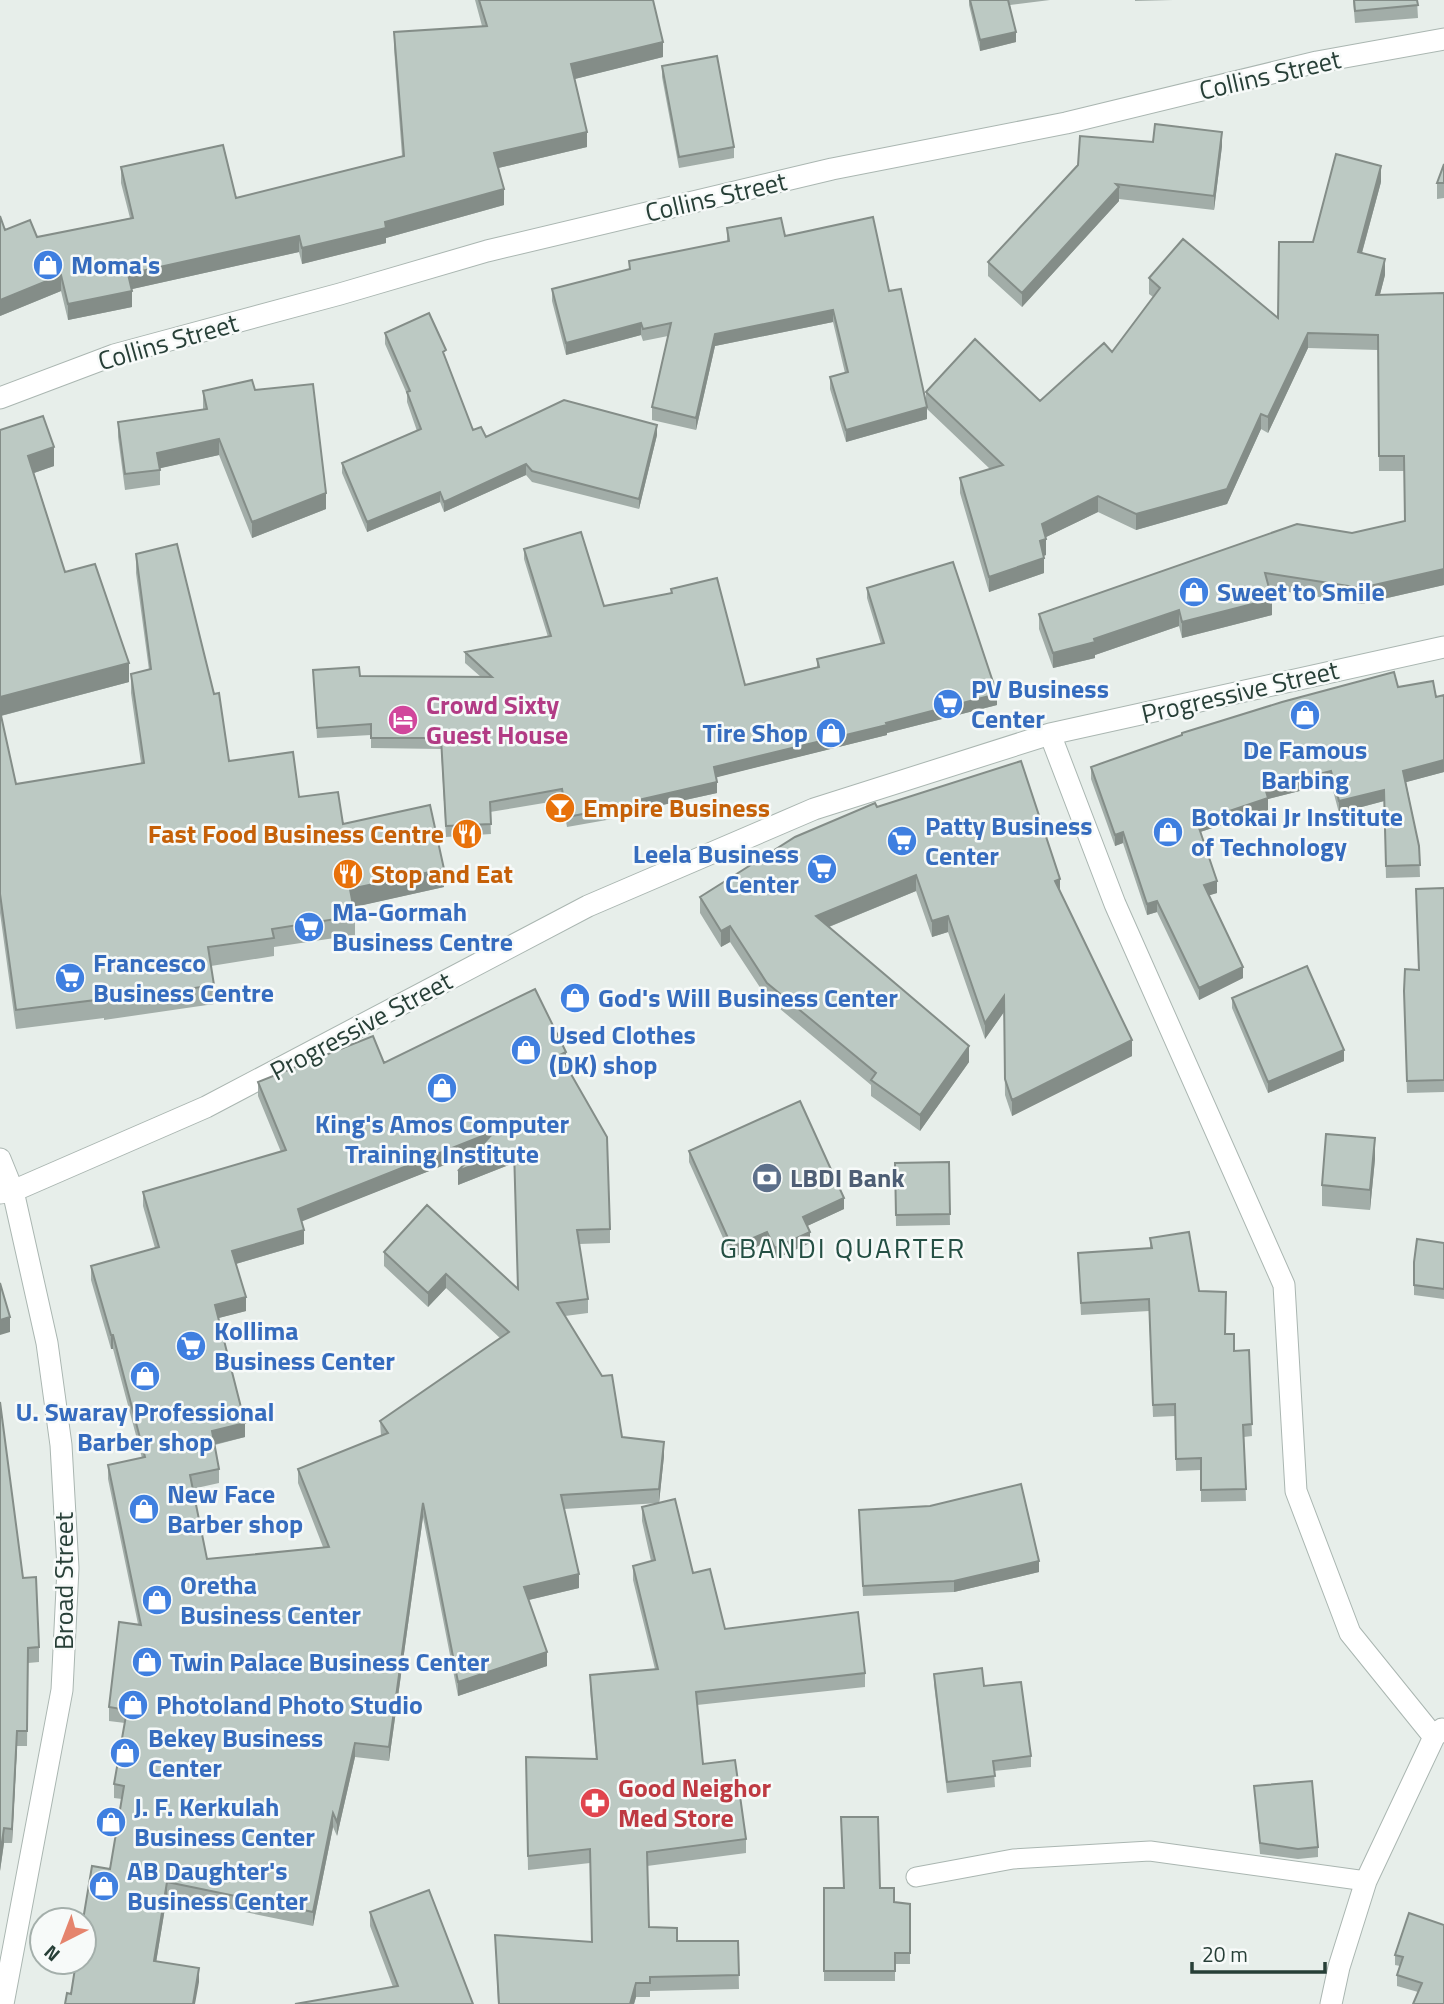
<svg xmlns="http://www.w3.org/2000/svg" width="1444" height="2004" viewBox="0 0 1444 2004" font-family="'Titillium Web',sans-serif">
  <style>
    .lines { fill: none; stroke-linecap: round; stroke-linejoin: round }
    .lane-casing { stroke: #aab6b1; stroke-width: 21 }
    .street-casing { stroke: #aab6b1; stroke-width: 23 }
    .lane { stroke: #fff; stroke-width: 19 }
    .street { stroke: #fff; stroke-width: 21 }
    .wall { fill: #a2ada8; fill-rule: evenodd }
    .shaded-wall { fill: #848d88 }
    .building { fill: #bcc9c3; stroke: #848d88; stroke-width: 2; fill-rule: evenodd }
    .labels { text-anchor: middle; stroke-width: 5; stroke-linejoin: round; paint-order: stroke }
    .street-label { font-size: 26px; fill: #273f37; stroke: #f7faf9 }
    .shop-label { font-size: 26px; font-weight: bold; fill: #366cbe; stroke: #f7faf9; text-anchor: start }
    .hotel-label { font-size: 26px; font-weight: bold; fill: #b23c85; stroke: #f7faf9; text-anchor: start }
    .food-label { font-size: 26px; font-weight: bold; fill: #c56008; stroke: #f7faf9; text-anchor: start }
    .service-label { font-size: 26px; font-weight: bold; fill: #4e5e75; stroke: #f7faf9; text-anchor: start }
    .health-label { font-size: 26px; font-weight: bold; fill: #be3a42; stroke: #f7faf9; text-anchor: start }
    .neighbourhood-label { font-size: 28px; letter-spacing: 2px; fill: #244f43; stroke: #f7faf9 }
  </style>
  <rect width="100%" height="100%" fill="#e7eeea"/>
  <g class="lines">
    <g class="lane-casing">
      <path id="lane" d="M916,1877L1013,1859L1150,1851L1366,1881"/>
    </g>
    <g class="street-casing">
      <path id="street" d="M0,398L114,355L340,294L487,251L832,169L1066,123L1317,62L1444,39
        M1050,734L1115,904L1284,1285L1296,1491L1350,1633L1434,1737
        M0,1159L13,1191L47,1343L61,1445L68,1568L62,1690L3,2004
        M0,1193L13,1191L206,1107L588,906L814,809L1050,734L1444,647
        M1331,2004L1339,1967L1366,1881L1434,1737L1442,1729"/>
    </g>
    <use href="#lane" class="lane"/>
    <use href="#street" class="street"/>
  </g>
  <path class="wall" d="M475,0H653L663,57L574,79L587,147L498,168L504,205L386,238V243L302,264L299,252L132,289V307L68,320L61,291L0,316V216L5,230L37,237L130,218L121,183V167L236,198L402,156L394,48V32L482,26Z
    M969,0H1050L1010,5L1016,42L980,51L969,5Z
    M1135,0H1173L1135,1Z
    M1353,0H1417L1418,18L1355,23Z
    M662,66L734,147V158L679,168L662,77Z
    M1153,142L1222,146L1214,210L1119,199V201L1022,307L988,276V262Z
    M1444,164V198L1437,199V183Z
    M1381,182L1362,253L1385,275L1380,294L1444,585L1361,604L1270,589L1272,615L1182,638L1179,626L1095,655V658L1053,668L1039,629V614L1352,533L1404,521V471H1379L1378,350L1308,348L1268,433L1261,429L1227,504L1136,530L1098,512L1046,537V555L1043,556L1044,573L989,592L960,493V478L990,469L927,409V419L846,442L830,389V377L845,373L833,322L715,346L696,430L652,420V407L668,336L643,341L641,335L566,355L552,301V289L629,269V261L727,242V228L785,236L889,291L926,402V392L1040,401L1112,352L1153,297L1149,294V278L1278,318L1313,242Z
    M385,333L446,359L473,430L486,437L657,435L639,509L532,482L526,475L444,512L440,502L367,532L342,473V463L417,431L407,402V394L385,344Z
    M255,390L326,509L252,538L219,455L160,468V485L125,490L118,437V422L203,410V391Z
    M0,430L54,466L34,473L65,572L129,682L1,716L16,784L141,763L131,693V674L149,670L136,573V554L229,761L299,797L444,887L353,907L355,916V935L274,947V956L211,966L214,985V1004L104,1020V1018L16,1029L0,913Z
    M524,549L604,606L671,593V589L745,685L817,667V659L881,644L867,598V588L997,705L887,733V735L716,777L717,793L635,811V815L567,827L562,800L490,812L491,834L446,837L441,749L371,748V735L317,738L313,670L360,676L481,677L465,663V652L548,637L524,559Z
    M1398,687L1444,772L1406,782L1419,846L1420,877L1386,878L1384,801L1339,813L1331,783L1268,799V810L1200,832L1217,893L1209,895L1243,978L1199,1000L1157,912L1147,915L1123,843L1115,846L1091,779V767L1182,736V733Z
    M877,807L1060,892L1132,1056L1012,1116L1005,1095L1004,1012L985,1039L948,932L932,937L916,891L829,927L969,1062L920,1131L871,1096V1085L767,998L730,942L721,947L700,913V897Z
    M1444,888V1092L1407,1093L1404,1003L1418,970Z
    M1232,998L1344,1061L1268,1093L1232,1008Z
    M384,1063L566,1065L610,1229V1243L579,1244L588,1299V1313L565,1316L622,1437L664,1456L659,1503L564,1509L579,1588L529,1600L547,1666L458,1696L423,1517L389,1761L355,1757L337,1836L333,1827L313,1926L167,1896L156,1962L199,1982L71,1994L110,1869L122,1799L114,1798V1784L125,1723L109,1721V1707L138,1624L108,1479V1465L142,1458L113,1349H111L91,1280V1266L155,1248L143,1206V1192L281,1152L258,1096V1082ZM475,1153L458,1185L514,1163L518,1288L384,1252V1266L428,1307L446,1288L500,1338L380,1421L381,1436L298,1469V1483L323,1547L207,1559L192,1489L219,1483V1469L215,1445L245,1437L218,1318L246,1311L236,1264L304,1244L301,1221Z
    M689,1151L844,1209L807,1226L810,1243L775,1259L767,1242L732,1258L689,1162Z
    M1375,1159L1370,1210L1322,1206V1185Z
    M949,1162L950,1225L896,1226L895,1163Z
    M1150,1238L1199,1291L1225,1334L1234,1351L1249,1350L1252,1436L1244,1437L1246,1501L1201,1502V1470L1176,1471L1175,1416L1153,1417L1149,1311L1081,1315L1078,1253L1150,1248Z
    M1444,1243V1299L1414,1295V1262Z
    M0,1402L23,1578L39,1647V1662L28,1663L27,1746H17L12,1843H4L0,1871Z
    M642,1507L693,1573L725,1629L865,1673V1687L697,1705L703,1764L746,1839V1853L647,1866L649,1927L677,1941H738L739,1989L650,1991V1997H636L634,2004H498L495,1935L592,1942L590,1863L528,1870L526,1757L596,1759L590,1689V1675L655,1669L633,1580V1566L651,1561L642,1521Z
    M859,1510L1039,1572L954,1592L863,1596Z
    M934,1674L984,1686L1031,1756V1767L994,1771L995,1787L947,1793L934,1684Z
    M1254,1786L1318,1847V1857L1298,1859L1260,1854Z
    M824,1888H880L894,1902L910,1904V1964H895V1981H824Z
    M370,1912L473,2004L393,1987L370,1926Z
    M1444,1925L1418,1992L1397,1986V1975L1400,1966L1395,1965V1955Z"/>
  <path class="shaded-wall" d="M1016,32V42L980,51V40Z
    M663,42V57L571,80V64Z
    M587,132V147L494,169V153Z
    M1222,132V146L1214,210V196Z
    M1381,166V182L1358,267V252Z
    M1119,187V201L1022,307V293Z
    M504,189V205L386,238V243L302,264V248L385,222Z
    M299,236V252L128,290V274Z
    M1385,259V275L1376,310V295Z
    M61,275V291L0,316V300Z
    M132,291V307L68,320V304Z
    M833,310V322L715,346L696,430V418L715,334Z
    M641,323V335L566,355V343Z
    M1308,333V348L1268,433V417Z
    M927,407V419L846,442V430Z
    M1261,414V429L1227,504L1136,530V514Z
    M657,425V435L639,509V499Z
    M219,439V455L157,469V453Z
    M54,447V466L28,475V456Z
    M526,464V475L444,512V502Z
    M440,492V502L367,532V522Z
    M326,493V509L252,538V522Z
    M1098,496V512L1042,539V524Z
    M1046,539V555L1040,557V541Z
    M1044,558V573L989,592V577Z
    M1444,569V585L1361,604V588Z
    M1272,599V615L1182,638V622Z
    M1179,610V626L1095,655V658L1053,668V653Z
    M129,663V682L0,716V697Z
    M997,694V705L887,733V735L714,778V767Z
    M1444,760V772L1403,783V771Z
    M1331,771V783L1268,799V810L1197,833V822L1265,788Z
    M717,782V793L635,811L634,801Z
    M1384,790V801L1339,813V801Z
    M1123,832V843L1115,846V835Z
    M444,869V887L350,908V889Z
    M916,875V891L816,932V916Z
    M1060,879V895L1055,881Z
    M1217,881V893L1204,897V885Z
    M1157,901V912L1147,915V904Z
    M948,916V932L932,937V921Z
    M730,926V942L721,947V931Z
    M1243,967V978L1199,1000V988Z
    M1004,996V1012L985,1039V1023Z
    M1132,1040V1056L1012,1116V1100Z
    M969,1046V1062L920,1131V1115Z
    M1344,1050V1061L1268,1093V1082Z
    M566,1052V1066L560,1055Z
    M495,1131V1145L298,1223V1209Z
    M1375,1138V1159L1370,1210V1190Z
    M514,1149V1163L458,1185V1171Z
    M844,1198V1209L803,1228V1217Z
    M304,1230V1244L232,1265V1251Z
    M767,1232V1242L732,1258V1247Z
    M810,1232V1243L775,1259V1248Z
    M446,1274V1288L428,1307V1293Z
    M246,1297V1311L215,1319V1305Z
    M10,1317V1332L0,1335V1320Z
    M111,1335H113V1349H111Z
    M245,1423V1437L212,1445V1431Z
    M664,1442V1456L659,1503V1489Z
    M423,1503V1517L389,1761V1747Z
    M1039,1561V1572L954,1592V1581Z
    M579,1574V1588L524,1601V1587Z
    M547,1652V1666L458,1696V1682Z
    M17,1731V1746L12,1843V1829Z
    M355,1743V1757L337,1836V1822Z
    M333,1813V1827L313,1926V1912Z
    M4,1828V1843L0,1871V1856Z
    M167,1882V1896L154,1975V1961Z
    M199,1968V1982L195,2004H193Z
    M636,1983V1997L634,2004H630Z"/>
  <path class="building" d="M479,0H653L663,42L571,64L587,132L494,153L504,189L385,222L386,228L302,248L299,236L128,274L132,291L68,304L61,275L0,300V216L5,230L30,220L37,237L133,218L121,167L223,145L236,198L404,156L394,32L487,26Z
    M970,0H1008L1016,32L980,40Z
    M1354,0H1417L1418,5L1355,11Z
    M717,56L734,147L679,157L662,66Z
    M1155,124L1222,132L1214,196L1116,184L1119,187L1022,293L988,262L1078,165L1080,136L1153,142Z
    M1336,154L1381,166L1358,252L1385,259L1376,295L1444,293V569L1361,588L1265,573L1272,599L1182,622L1179,610L1094,639L1095,642L1053,653L1039,614L1297,524L1352,533L1405,521L1404,456H1379L1378,335L1308,333L1268,417L1261,414L1227,489L1136,514L1098,496L1042,524L1046,539L1040,541L1044,558L989,577L960,478L1003,465L926,392L975,339L1040,401L1104,343L1112,352L1160,288L1149,278L1183,239L1278,318L1279,242H1313Z
    M1444,164V183H1437Z
    M873,217L889,291L901,289L927,407L846,430L830,377L848,372L833,310L715,334L696,418L652,407L671,323L643,329L641,323L566,343L552,289L630,269L629,261L729,241L727,228L781,218L785,236Z
    M429,313L446,350L443,352L473,430L481,427L486,437L564,400L657,425L639,499L532,471L526,464L444,502L440,492L367,522L342,463L421,429L407,392L410,391L385,333Z
    M252,380L255,390L313,384L326,493L252,522L219,439L157,453L160,470L125,474L118,422L207,409L203,391Z
    M43,416L54,447L28,456L65,572L95,564L129,663L0,697V430Z
    M581,532L604,606L672,593L671,589L717,578L745,685L819,667L817,659L884,643L867,588L953,562L997,694L886,723L887,725L714,767L717,782L634,801L635,804L567,817L562,789L490,802L491,824L446,826L441,738H371V724L317,728L313,670L359,667L360,676L492,677L465,652L551,636L524,549Z
    M177,544L214,694L219,693L229,761L293,752L299,797L338,792L343,824L430,805L444,869L350,889L355,916L272,929L274,938L208,947L214,985L104,1002V999L16,1010L0,894V711L16,784L144,763L131,674L151,669L136,554Z
    M1394,672L1398,687L1433,681L1436,697L1444,695V760L1403,771L1419,846L1420,865L1386,866L1384,790L1339,801L1331,771L1265,788L1268,798L1197,822L1217,881L1204,885L1243,967L1199,988L1157,901L1147,904L1123,832L1115,835L1091,767L1182,735V733L1282,702Z
    M1021,761L1060,879L1055,881L1132,1040L1012,1100L1005,1079L1004,996L985,1023L948,916L932,921L916,875L816,916L969,1046L920,1115L871,1080L876,1073L767,983L730,926L721,931L700,897L795,837L875,803L877,807Z
    M1444,888V1080L1407,1081L1404,991L1405,969L1419,970L1416,889Z
    M1307,966L1344,1050L1268,1082L1232,998Z
    M535,989L566,1052L560,1055L607,1137L610,1229L577,1230L588,1299L557,1303L602,1376L612,1375L622,1437L664,1442L659,1489L561,1495L579,1574L524,1587L547,1652L458,1682L423,1503L389,1747L355,1743L337,1822L333,1813L313,1912L167,1882L154,1961L199,1968L193,2004H65L67,1993L71,1994L76,1962H84L83,1920L92,1866L110,1869L124,1786L114,1784L127,1710L109,1707L119,1622L141,1625L108,1465L145,1457L113,1335H111L91,1266L159,1247L143,1192L286,1150L258,1082L373,1036L384,1063ZM495,1131L458,1171L514,1149L518,1289L427,1205L384,1252L428,1293L446,1274L509,1332L380,1421L388,1433L298,1469L329,1547L207,1559L190,1475L219,1469L212,1431L245,1423L215,1305L246,1297L232,1251L304,1230L298,1209Z
    M800,1101L844,1198L803,1217L810,1232L775,1248L767,1232L732,1247L689,1151Z
    M1326,1134L1375,1138L1370,1190L1322,1185Z
    M949,1162L950,1214L896,1215L895,1163Z
    M1189,1232L1199,1291L1226,1292L1225,1334H1234V1351L1249,1350L1252,1424L1243,1425L1246,1489L1201,1490V1458L1176,1459L1175,1404L1153,1405L1149,1299L1081,1303L1078,1253L1152,1248L1150,1238Z
    M1417,1239L1444,1243V1289L1414,1285V1262Z
    M0,1283L10,1317L0,1320Z
    M0,1402L23,1578L36,1577L39,1647L28,1648L27,1731H17L12,1829L4,1828L0,1856Z
    M1021,1484L1039,1561L954,1581L863,1586L859,1510L930,1506Z
    M675,1499L693,1573L710,1569L725,1629L858,1612L865,1673L696,1692L703,1764L735,1760L746,1839L647,1852L649,1927L677,1928V1941H738L739,1975L650,1977V1983H636L630,2004H499L495,1935L592,1942L590,1849L528,1856L526,1757L597,1759L590,1675L658,1669L633,1566L655,1560L642,1507Z
    M982,1668L984,1686L1021,1682L1031,1756L993,1761L995,1776L947,1782L934,1674Z
    M1312,1781L1318,1847L1298,1849L1260,1843L1254,1786Z
    M841,1817H878L880,1888H894V1902L910,1904V1953H895V1971H824V1888H844Z
    M429,1890L473,2004H295L398,1986L370,1912Z
    M1409,1913L1444,1925V2004H1413L1422,1983L1397,1975L1403,1957L1395,1955Z"/>
  <defs>
    <g id="shop-disc" transform="scale(1.575)"><circle r="9.5" fill="#3f7fe0" stroke="#f7faf9"/><path d="M-5-2.5h2.3a2.7 3.5 0 0 1 5.4 0H5L5.5 6h-11ZM-1.5-2.5h3a1.5 2.3 0 0 0-3 0Z" fill="#fff"/></g>
    <g id="supermarket-disc" transform="scale(1.575)"><circle r="9.5" fill="#3f7fe0" stroke="#f7faf9"/><path d="M-6-5.5h2.5l.6 2H6L4.5 2H-2.5L-4.4-4H-6ZM-1.5 3.2a1.3 1.3 0 1 0 .1 0ZM3 3.2a1.3 1.3 0 1 0 .1 0Z" fill="#fff"/></g>
    <g id="hotel-disc" transform="scale(1.575)"><circle r="9.5" fill="#d1479c" stroke="#f7faf9"/><path d="M-6-4.5h1.5V1H6V5H4.5V3h-9V5H-6ZM-4 0a1.8 1.8 0 1 1 3.6 0ZM.5 0V-2.5h3Q6-2.5 6 0Z" fill="#fff"/></g>
    <g id="bar-disc" transform="scale(1.575)"><circle r="9.5" fill="#e8710a" stroke="#f7faf9"/><path d="M-6-5H6L.8 .8V4.5H3.5V6h-7V4.5H-.8V.8Z" fill="#fff"/></g>
    <g id="restaurant-disc" transform="scale(1.575)"><circle r="9.5" fill="#e8710a" stroke="#f7faf9"/><path d="M-5-6h1v4h1v-4h1v4h1v-4h1v5L-1.5 .5V6h-2V.5L-5-1ZM5-6V6H3V1.5H1.5Q1.5-4 5-6Z" fill="#fff"/></g>
    <g id="bank-disc" transform="scale(1.575)"><circle r="9.5" fill="#5c6f8a" stroke="#f7faf9"/><path d="M-6-4H6V4H-6ZM0-2.3a2.3 2.3 0 1 0 0 4.6a2.3 2.3 0 1 0 0-4.6Z" fill="#fff"/></g>
    <g id="pharmacy-disc" transform="scale(1.575)"><circle r="9.5" fill="#e0444e" stroke="#f7faf9"/><path d="M-2-6h4v4h4v4h-4v4h-4v-4h-4v-4h4Z" fill="#fff"/></g>
  </defs>
  <g fill-rule="evenodd">
    <use href="#shop-disc" x="48" y="265"/>
    <use href="#shop-disc" x="1194" y="592"/>
    <use href="#supermarket-disc" x="948" y="704"/>
    <use href="#shop-disc" x="1305" y="715"/>
    <use href="#hotel-disc" x="403" y="720"/>
    <use href="#shop-disc" x="831" y="733"/>
    <use href="#bar-disc" x="560" y="808"/>
    <use href="#shop-disc" x="1168" y="832"/>
    <use href="#restaurant-disc" x="467" y="834"/>
    <use href="#supermarket-disc" x="902" y="841"/>
    <use href="#supermarket-disc" x="822" y="869"/>
    <use href="#restaurant-disc" x="348" y="874"/>
    <use href="#supermarket-disc" x="309" y="927"/>
    <use href="#supermarket-disc" x="70" y="978"/>
    <use href="#shop-disc" x="575" y="998"/>
    <use href="#shop-disc" x="526" y="1050"/>
    <use href="#shop-disc" x="442" y="1088"/>
    <use href="#bank-disc" x="767" y="1178"/>
    <use href="#supermarket-disc" x="191" y="1346"/>
    <use href="#shop-disc" x="145" y="1376"/>
    <use href="#shop-disc" x="144" y="1509"/>
    <use href="#shop-disc" x="157" y="1600"/>
    <use href="#shop-disc" x="147" y="1662"/>
    <use href="#shop-disc" x="133" y="1705"/>
    <use href="#shop-disc" x="125" y="1753"/>
    <use href="#pharmacy-disc" x="595" y="1803"/>
    <use href="#shop-disc" x="111" y="1822"/>
    <use href="#shop-disc" x="104" y="1886"/>
  </g>
  <g class="labels">
    <g class="street-label">
      <text transform="translate(1270 75) rotate(-13)" y="9">Collins Street</text>
      <text transform="translate(716 197) rotate(-13)" y="9">Collins Street</text>
      <text transform="translate(168 342) rotate(-16)" y="9">Collins Street</text>
      <text transform="translate(1240 692) rotate(-13)" y="9">Progressive Street</text>
      <text transform="translate(361 1026) rotate(-28)" y="9">Progressive Street</text>
      <text transform="translate(64 1581) rotate(-90)" y="9">Broad Street</text>
    </g>
    <g class="shop-label">
      <text x="71" y="274">Moma's</text>
      <text x="1217" y="601">Sweet to Smile</text>
      <text x="971" y="698">PV Business<tspan x="971" dy="30">Center</tspan></text>
      <text x="808" y="742" text-anchor="end">Tire Shop</text>
      <text x="1305" y="759" text-anchor="middle">De Famous<tspan x="1305" dy="30">Barbing</tspan></text>
      <text x="1191" y="826">Botokai Jr Institute<tspan x="1191" dy="30">of Technology</tspan></text>
      <text x="925" y="835">Patty Business<tspan x="925" dy="30">Center</tspan></text>
      <text x="799" y="863" text-anchor="end">Leela Business<tspan x="799" dy="30">Center</tspan></text>
      <text x="332" y="921">Ma-Gormah<tspan x="332" dy="30">Business Centre</tspan></text>
      <text x="93" y="972">Francesco<tspan x="93" dy="30">Business Centre</tspan></text>
      <text x="598" y="1007">God's Will Business Center</text>
      <text x="549" y="1044">Used Clothes<tspan x="549" dy="30">(DK) shop</tspan></text>
      <text x="442" y="1133" text-anchor="middle">King's Amos Computer<tspan x="442" dy="30">Training Institute</tspan></text>
      <text x="214" y="1340">Kollima<tspan x="214" dy="30">Business Center</tspan></text>
      <text x="145" y="1421" text-anchor="middle">U. Swaray Professional<tspan x="145" dy="30">Barber shop</tspan></text>
      <text x="167" y="1503">New Face<tspan x="167" dy="30">Barber shop</tspan></text>
      <text x="180" y="1594">Oretha<tspan x="180" dy="30">Business Center</tspan></text>
      <text x="170" y="1671">Twin Palace Business Center</text>
      <text x="156" y="1714">Photoland Photo Studio</text>
      <text x="148" y="1747">Bekey Business<tspan x="148" dy="30">Center</tspan></text>
      <text x="134" y="1816">J. F. Kerkulah<tspan x="134" dy="30">Business Center</tspan></text>
      <text x="127" y="1880">AB Daughter's<tspan x="127" dy="30">Business Center</tspan></text>
    </g>
    <g class="hotel-label">
      <text x="426" y="714">Crowd Sixty<tspan x="426" dy="30">Guest House</tspan></text>
    </g>
    <g class="food-label">
      <text x="583" y="817">Empire Business</text>
      <text x="444" y="843" text-anchor="end">Fast Food Business Centre</text>
      <text x="371" y="883">Stop and Eat</text>
    </g>
    <g class="service-label">
      <text x="790" y="1187">LBDI Bank</text>
    </g>
    <g class="health-label">
      <text x="618" y="1797">Good Neighor<tspan x="618" dy="30">Med Store</tspan></text>
    </g>
    <g class="neighbourhood-label">
      <text x="843" y="1258">GBANDI QUARTER</text>
    </g>
  </g>
  <g transform="translate(63 1941) rotate(222)"><circle r="33" fill="#f7faf9" stroke="#a4afab" stroke-width="2"/>
  <path d="M0-5L12 26L0 18L-12 26Z" fill="#e5846d"/>
  <text y="-10" font-size="19" font-weight="bold" text-anchor="middle" fill="#273f37">N</text>
  </g>
  <path d="M1192 1962v10h133v-10" fill="none" stroke="#273f37" stroke-width="3.5"/>
  <text x="1202" y="1962" font-size="21" fill="#273f37" stroke="#f7faf9" stroke-width="5" paint-order="stroke">20 m</text>
</svg>
